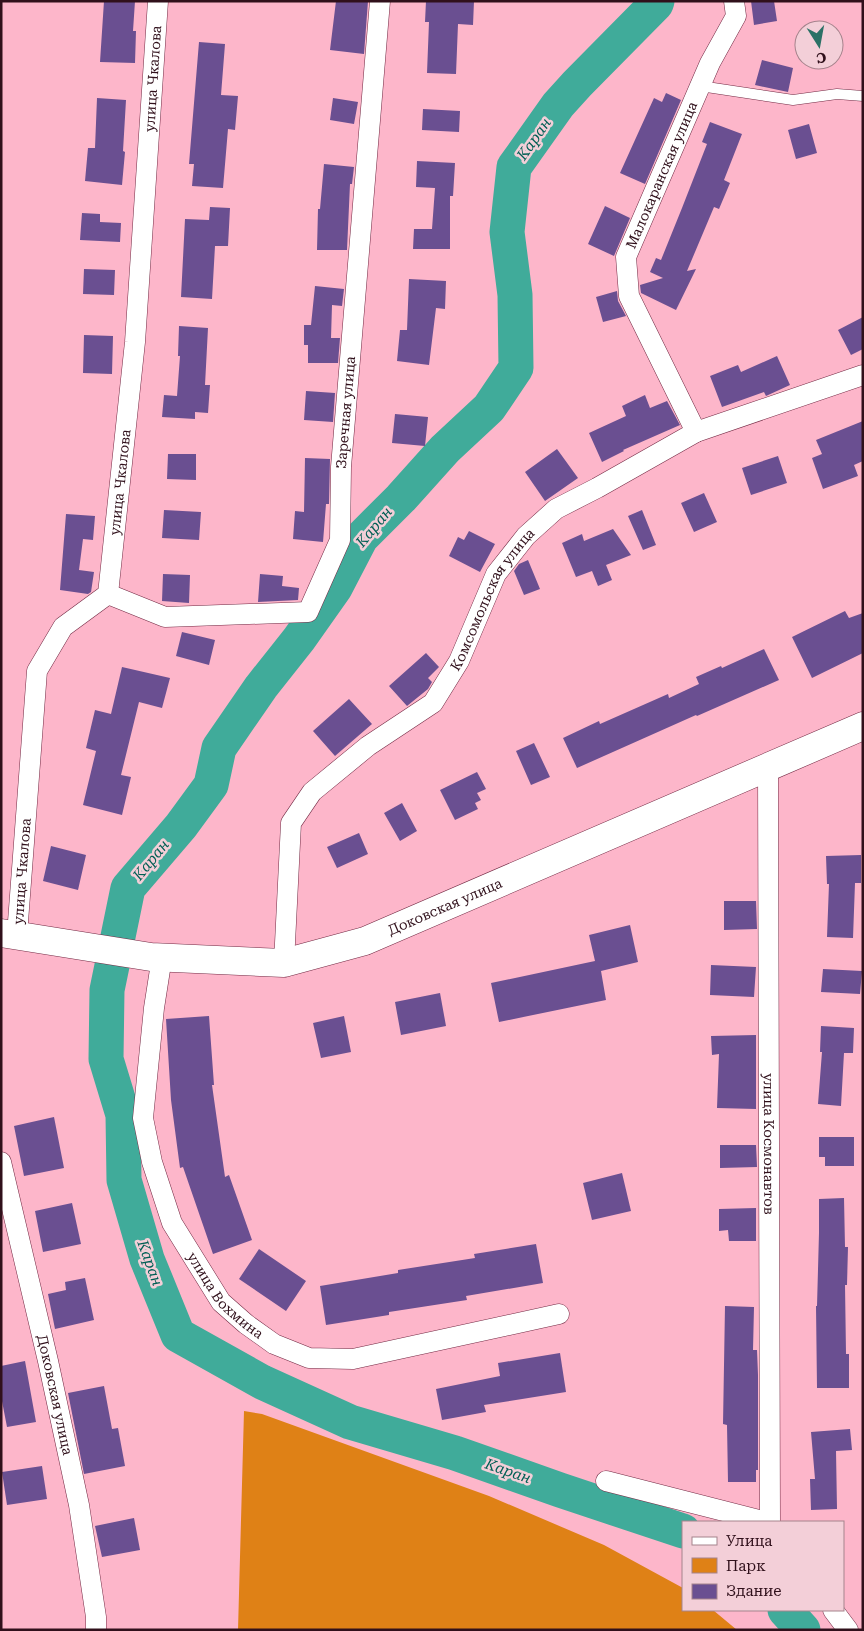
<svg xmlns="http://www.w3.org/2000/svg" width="864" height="1631" viewBox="0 0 864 1631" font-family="'Roboto Serif',serif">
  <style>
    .green { fill: #df8116 }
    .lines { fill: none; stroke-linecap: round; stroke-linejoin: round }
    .river { stroke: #40ab9a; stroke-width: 35 }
    .building { fill: #6a4f91 }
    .service-casing { stroke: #732a44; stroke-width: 11 }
    .minor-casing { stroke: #732a44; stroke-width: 21 }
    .secondary-casing { stroke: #732a44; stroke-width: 29 }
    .service { stroke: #fff; stroke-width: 10 }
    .minor { stroke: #fff; stroke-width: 20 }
    .secondary { stroke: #fff; stroke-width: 28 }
    .labels { text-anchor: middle; stroke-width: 5; stroke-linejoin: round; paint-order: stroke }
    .street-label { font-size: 14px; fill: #30101b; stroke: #f3cfd8 }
    .water-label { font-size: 15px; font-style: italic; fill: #005f54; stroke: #f3cfd8 }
  </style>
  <rect width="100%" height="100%" fill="#fdb6ca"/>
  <path class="green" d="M244,1411L262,1414L489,1496L604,1545L683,1588V1610H713L737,1630H238Z"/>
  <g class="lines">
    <path class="river" d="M657,1L656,4L577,84L558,105L514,167L507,232L515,295L516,368L489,408L445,449L401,498L361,538L335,588L299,639L261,687L219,748L211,785L181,826L128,888L107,990L106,1059L123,1115L124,1180L147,1259L178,1335L262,1382L350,1422L455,1453L560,1490L683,1531
      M785,1610L803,1630"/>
  </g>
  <path class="building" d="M104,1H135L133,31H136L135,63L100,62Z
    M336,1H368L364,54L330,50Z
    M426,1H474L473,25L458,24L456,74L427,73L429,22H425Z
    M751,1H774L777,21L754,25Z
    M199,42L225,44L221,95L238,96L235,130L228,129L223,188L192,186L194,164H189Z
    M762,60L793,68L788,92L755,85Z
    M666,93L681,100L645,184L620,173L654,98L662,102Z
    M97,98L126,100L123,151L125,152L122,185L85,181L88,148H95Z
    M333,98L358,102L354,124L330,120Z
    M423,109L460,111L459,132L422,130Z
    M710,122L742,134L724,180L730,183L719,209L714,207L687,271L696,269L676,310L641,293L640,285L663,278L650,272L656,258L661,260L682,208L707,144L702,142Z
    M809,124L817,153L796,159L788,130Z
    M417,161L455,163L453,196H450V249H413L414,229H432L435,188L416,187Z
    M324,164L354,167L352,184H350L347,250H317L318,209H320Z
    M605,206L630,218L614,256L588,244Z
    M210,207L230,208L228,246H215L212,299L181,297L185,219L209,220Z
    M82,213L100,214V222L121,223L120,242L80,240Z
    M84,269L115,270L114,295L83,294Z
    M409,279L446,281L445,309L436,308L429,365L397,361L400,330H407Z
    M315,286L344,289L342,306L332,305L331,338H340L338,363H308V345H304V325H311Z
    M617,291L618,301L626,316L603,322L596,297Z
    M863,317V349L851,355L838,330Z
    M179,326L208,328L205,385H210L208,413L195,412V419L162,417L164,395L177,396L180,356H178Z
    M84,335L113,336L112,374L83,373Z
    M777,356L790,385L766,396L764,392L722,407L710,376L738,365L741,372Z
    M306,391L335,393L333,422L304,420Z
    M645,395L650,408L667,401L680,425L623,450L624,451L602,462L589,433L626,416L622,406Z
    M395,414L428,417L425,446L392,443Z
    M863,421V461L854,465L858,476L823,489L812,458L822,454L816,440Z
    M557,449L578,478L545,501L525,472Z
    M168,454H196V480L167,479Z
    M778,456L787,483L751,495L742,468Z
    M305,458L330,459L329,504H326L323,542L293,539L295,511L304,512Z
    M704,493L717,522L694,532L681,503Z
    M164,510L201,512L199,540L162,538Z
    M642,510L656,545L643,550L628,516Z
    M66,514L95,516L93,540L83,539L79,570L94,572L91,592L88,594L60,590Z
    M613,529L631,555L606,565L612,580L598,586L592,571L576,577L562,543L582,534L584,541Z
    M469,531L495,544L480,572L449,556L458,537L464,540Z
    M528,560L540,589L524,595L514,571L519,564Z
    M163,574L190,575L189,603L162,601Z
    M260,574L283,576L282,586L299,588L298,600L258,602Z
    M845,611L849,618L863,613V653L812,678L792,637Z
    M182,632L215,640L209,665L176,656Z
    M764,649L779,680L697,716L696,715L577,768L563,738L599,721L600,724L668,694L669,698L699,684L696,677L721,666L722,668Z
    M426,653L439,667L428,678L432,682L428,689L407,706L389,686Z
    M122,667L170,678L162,708L139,702L121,775L131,777L122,815L83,805L96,751L86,748L95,710L111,714Z
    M349,699L372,724L335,756L313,731Z
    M534,743L550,777L531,785L516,751Z
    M477,772L486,789L477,793L481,800L475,803L478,809L455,820L440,790Z
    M402,803L417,831L400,841L384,813Z
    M359,833L368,854L337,868L327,847Z
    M51,846L86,855L78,890L43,881Z
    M861,855V883H855L853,938L827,937L829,884H827L826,856Z
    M724,901H756L757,929L724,930Z
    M630,925L638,962L601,971L606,1000L499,1022L491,983L595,961L589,935Z
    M711,965L756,967L754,997L710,995Z
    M823,969L862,971L860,994L821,992Z
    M440,993L446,1026L401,1035L395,1002Z
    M209,1016L214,1085H212L225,1177L229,1175L252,1240L213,1254L183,1167L180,1168L171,1100L166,1019Z
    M344,1016L351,1052L321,1058L313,1023Z
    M821,1026L854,1028L853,1053H844L841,1106L818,1104L822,1052H820Z
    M756,1035V1109L717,1108L719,1054L712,1055L711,1036Z
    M54,1117L64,1168L24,1176L14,1126Z
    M819,1137H854V1166H825V1157H819Z
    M720,1145H756L757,1167L720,1168Z
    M622,1173L631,1211L592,1220L583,1183Z
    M844,1198L845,1247H848L847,1285H845L846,1354H849V1388H817L816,1306H817L819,1233V1199Z
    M72,1203L81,1244L43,1252L35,1211Z
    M756,1208V1241H729L728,1230L719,1231V1209Z
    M536,1244L543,1283L466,1296L467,1300L389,1312V1315L326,1325L320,1286L398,1273V1270L475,1258L474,1254Z
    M259,1249L306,1281L286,1311L239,1279Z
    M85,1278L94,1320L55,1329L48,1294L66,1290L65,1282Z
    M725,1306L754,1307L753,1350H757L758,1375V1470H756V1482H728L727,1425L723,1424Z
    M560,1353L566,1392L484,1405L486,1412L442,1420L436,1389L500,1376L498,1363Z
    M25,1361L36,1422L7,1427L1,1396V1366Z
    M104,1386L112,1429L118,1428L125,1466L84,1474L68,1393Z
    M850,1429L852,1450L836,1451L837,1509L811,1510L810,1479H815L811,1432Z
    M42,1466L47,1499L7,1505L2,1472Z
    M134,1518L140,1550L102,1557L95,1526Z"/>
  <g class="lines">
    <g class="service-casing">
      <path id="service" d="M700,86L793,100L837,94L863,96"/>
    </g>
    <g class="minor-casing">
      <g id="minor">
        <path id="s1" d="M696,432L629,296L626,257L710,63L736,16L734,1"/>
        <path id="s2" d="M108,594L165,617L308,612L340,540L341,467L380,1"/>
        <path id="s3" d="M768,765L770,1522"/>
        <path id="s4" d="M17,935L37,671L63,627L108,594L135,342L158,1"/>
        <path id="s5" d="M162,957L154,1008L143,1118L152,1162L172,1223L221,1302L246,1324L274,1344L309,1358L353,1359L559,1314"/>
        <path id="s6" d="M284,963L291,823L312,792L368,746L433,703L459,661L496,574L526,536L556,509L597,488L696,432L863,375"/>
        <path id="s7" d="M1,1162L48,1361L79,1505L96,1617V1630"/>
        <path d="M606,1481L767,1522"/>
        <path d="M833,1610L848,1630"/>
      </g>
    </g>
    <g class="secondary-casing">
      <g id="secondary">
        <path id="s8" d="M1,933L151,957L284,963L365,941L863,726"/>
      </g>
    </g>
    <use href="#service" class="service"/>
    <use href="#minor" class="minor"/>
    <use href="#secondary" class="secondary"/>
  </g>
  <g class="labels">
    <g class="street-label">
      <text dy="5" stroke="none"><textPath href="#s4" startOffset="889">улица Чкалова</textPath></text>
      <text dy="5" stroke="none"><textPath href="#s1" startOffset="280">Малокаранская улица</textPath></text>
      <text dy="5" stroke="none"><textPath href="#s2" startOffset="411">Заречная улица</textPath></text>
      <text dy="5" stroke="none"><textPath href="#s4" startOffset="484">улица Чкалова</textPath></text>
      <text dy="5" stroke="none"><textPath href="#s6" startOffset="448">Комсомольская улица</textPath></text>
      <text dy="5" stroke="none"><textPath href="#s4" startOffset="64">улица Чкалова</textPath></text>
      <text dy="5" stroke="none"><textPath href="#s8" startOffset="456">Доковская улица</textPath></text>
      <text dy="5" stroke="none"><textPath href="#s3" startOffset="379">улица Космонавтов</textPath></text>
      <text dy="5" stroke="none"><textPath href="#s5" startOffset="362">улица Вохмина</textPath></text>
      <text dy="5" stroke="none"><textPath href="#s7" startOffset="239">Доковская улица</textPath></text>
    </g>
    <g class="water-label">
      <text transform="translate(534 139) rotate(-55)" y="5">Каран</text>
      <text transform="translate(374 527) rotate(-50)" y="5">Каран</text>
      <text transform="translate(151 860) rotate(-51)" y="5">Каран</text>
      <text transform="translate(150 1263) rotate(70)" y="5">Каран</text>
      <text transform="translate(508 1471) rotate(19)" y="5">Каран</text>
    </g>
  </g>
  <rect width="864" height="1631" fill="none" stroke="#30101b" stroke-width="5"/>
  <rect x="682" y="1521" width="162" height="90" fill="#f3cfd8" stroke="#a5838c"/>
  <rect x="692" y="1537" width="25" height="8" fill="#ffffff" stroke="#a5838c"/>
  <text x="726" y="1546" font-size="15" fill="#30101b">Улица</text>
  <rect x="692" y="1558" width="25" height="15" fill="#df8116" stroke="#a5838c"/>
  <text x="726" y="1571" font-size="15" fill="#30101b">Парк</text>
  <rect x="692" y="1584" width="25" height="15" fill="#6a4f91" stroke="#a5838c"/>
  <text x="726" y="1596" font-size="15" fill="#30101b">Здание</text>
  <g transform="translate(819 45) rotate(169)"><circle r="24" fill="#f3cfd8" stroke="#a5838c"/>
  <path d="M0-4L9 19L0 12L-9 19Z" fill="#2b7166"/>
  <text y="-8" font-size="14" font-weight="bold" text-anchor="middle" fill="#30101b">С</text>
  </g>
</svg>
